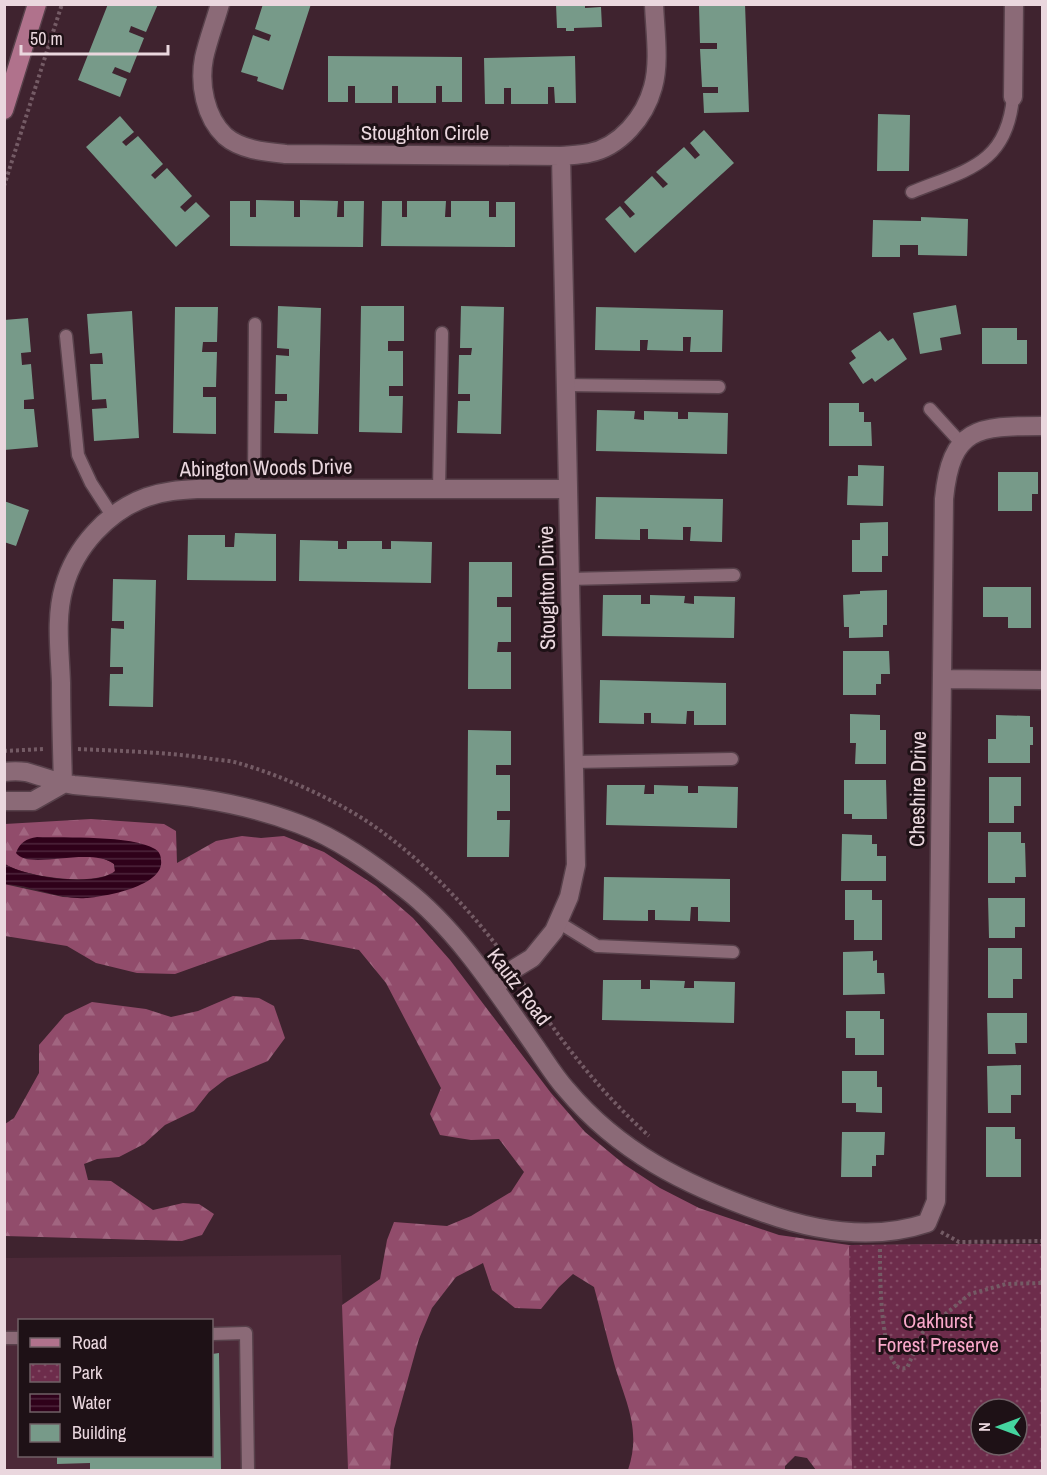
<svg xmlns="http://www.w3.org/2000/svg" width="1047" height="1475" viewBox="0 0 1047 1475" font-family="'Archivo Narrow',sans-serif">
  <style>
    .built { fill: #4c2938; fill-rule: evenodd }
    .forest { fill: url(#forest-firs); fill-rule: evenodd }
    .park { fill: url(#park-dots); fill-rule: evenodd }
    .water { fill: url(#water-rules) }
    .building { fill: #779a89 }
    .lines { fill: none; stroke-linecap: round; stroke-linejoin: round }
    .lane-casing { stroke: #58414b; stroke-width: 15 }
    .street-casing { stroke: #58414b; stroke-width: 21 }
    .primary-casing { stroke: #58414b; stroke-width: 21 }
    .path { stroke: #745b65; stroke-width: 4; stroke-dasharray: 3 3; stroke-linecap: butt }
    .lane { stroke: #8b6a77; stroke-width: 12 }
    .street { stroke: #8b6a77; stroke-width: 18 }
    .primary { stroke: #b0728c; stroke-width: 18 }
    .labels { text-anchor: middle; stroke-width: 6; stroke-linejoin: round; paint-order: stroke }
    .street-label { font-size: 21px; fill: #ead7de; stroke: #1e1116 }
    .park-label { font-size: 21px; fill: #f9a8ca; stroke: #1e1116 }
  </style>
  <defs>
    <pattern id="forest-firs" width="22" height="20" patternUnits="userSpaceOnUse" patternTransform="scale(1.5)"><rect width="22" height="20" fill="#914c6b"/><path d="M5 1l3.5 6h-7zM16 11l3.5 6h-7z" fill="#a16580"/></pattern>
    <pattern id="park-dots" width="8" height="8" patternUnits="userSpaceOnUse" patternTransform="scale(1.5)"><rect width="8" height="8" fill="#6d2c4b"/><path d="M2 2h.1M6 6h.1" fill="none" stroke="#824a64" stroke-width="1.8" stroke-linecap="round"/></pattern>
    <pattern id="water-rules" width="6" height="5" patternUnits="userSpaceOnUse" patternTransform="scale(1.5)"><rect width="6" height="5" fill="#2f011a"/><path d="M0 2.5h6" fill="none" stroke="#4d253b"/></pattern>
  </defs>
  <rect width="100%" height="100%" fill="#3f232f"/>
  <path class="built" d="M341,1255L348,1470H5L4,1258ZM20,1320H212V1456H20Z"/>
  <path class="forest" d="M91,819L164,824L176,831L177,863L216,841L242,836L261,838L284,836L324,852L376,886L413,918L450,960L551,1093L585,1132L625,1165L660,1188L699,1208L779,1235L849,1245L1042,1244V1470H816L807,1458L795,1456L785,1466V1470H628C642,1429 625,1401 614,1363C607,1338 601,1313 594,1287L573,1274L559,1287L541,1309L515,1308L492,1290L483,1263L456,1277L432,1308L419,1339L394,1429L390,1470H348L342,1305L380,1279L387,1240L394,1222L447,1226L471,1216L511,1192L524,1172L499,1139L471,1140L440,1135L430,1114L441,1088L386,983L359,950L302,939L270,940L175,974L137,973L96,963L67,946L5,936L4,884L63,897L84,898L144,845L29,861C54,858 92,848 114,864L115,871C96,887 25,877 5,864V824ZM981,1409H1017V1445H981Z
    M233,996L259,998L274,1006L285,1038L268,1061L227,1078L209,1092L194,1111L165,1125L144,1144L119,1157L97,1159L84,1164L88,1180L111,1181L153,1210L183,1203L199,1204L214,1214L202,1235L182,1241L5,1236V1124L14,1118L39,1073V1045L65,1015L92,1002L146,1009L171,1017L198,1011Z"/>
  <path class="park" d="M1042,1244V1470H852L849,1245ZM981,1409H1017V1445H981Z"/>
  <path class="water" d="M37,837C66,838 131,835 155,849C159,851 161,856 161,860C165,886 104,897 86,898C58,900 32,885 5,884V864C25,877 96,888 115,871L114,864C89,846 29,871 16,853C20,842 26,839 37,837Z"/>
  <path class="building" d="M108,4H158L146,32L131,26L129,32L144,38L130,73L115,67L112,73L127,79L120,97L78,80Z
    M263,4H311L283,90L257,81L258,77L241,72L253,35L269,41L271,35L255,29Z
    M556,4H585V8L601,7L602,27L574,28V31H566V28H557Z
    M715,4H745L749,112L704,113L703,93H718V87H702L700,49H717V43H700L699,6Z
    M328,56L462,57V102H442V86H436V103H398V86H392V103H355V86H348V102H328Z
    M575,56L576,103H555L554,87H548V104H511V88H504V104H485L484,58Z
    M878,114L910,115L909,171H877Z
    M120,116L134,132L122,142L126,146L138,136L163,164L151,175L155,179L167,168L192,196L180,207L185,212L196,202L210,216L176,247L86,147Z
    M704,130L734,163L635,253L605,219L620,206L630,218L635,214L624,202L652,176L663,188L668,184L656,172L684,147L695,159L700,155L690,143Z
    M256,200L294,201V217H300V200L338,201L337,217H344V201H364L363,247L230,246V201H250V217H256Z
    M382,201H402V217H407V201H446L445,217H451V201H489V217H496V202H515V247L381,246Z
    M921,217L968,219L967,256L918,255V245H900V257H872L873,220L921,221Z
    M956,305L961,334L940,338L942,350L920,354L913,313Z
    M278,306L321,308L318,434L274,433L275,401H287V394H275L276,355L289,356V349L277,348Z
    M361,306H404V341H388V351H403V386H389V396H403L402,433L359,432Z
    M461,306L504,307L501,434L457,433L458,401H470V394H458L459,355H471L472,348H460Z
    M175,307H218L217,342H203L202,352H217L216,387H203V397H216V434L173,433Z
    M596,307L723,310L722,352H690L691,337H683V351L647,350L648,340H640V351L595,350Z
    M132,311L139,438L94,441L92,409L107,408L106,399L92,400L90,364H103L102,353L90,354L87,314Z
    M28,318L31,352L21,353L22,365L31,364L34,399L24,400V409H34L38,447L4,450V320Z
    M982,328H1017V340H1027V364H982Z
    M880,331L888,341L893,338L907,359L875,382L872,378L863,384L849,363L856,358L851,351Z
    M829,403H859V412H864V422H871L872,446H829Z
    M597,410L635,411L634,419L644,420V411L678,412V419H688V412L728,413L727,454L596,451Z
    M858,465L884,466L883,506L847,505L848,476H858Z
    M998,472H1038V494H1032V511H998Z
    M596,497L723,499L722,542L690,541L691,527H683V540L648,539V529H640V540L595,539Z
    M4,501L29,510L16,546L4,542Z
    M888,522V556H882V572H852V540H860V523Z
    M235,533L276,534V581L187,580L188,535H225V547H234Z
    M300,540L338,541V549H347V541H382V549H391V541L432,542L431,583L299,581Z
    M469,562H512V597H497V607H511V642H498L497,652H511V689H468Z
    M113,579L156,580L153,707L109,706L110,674H123V667H110L111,628L124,629V621H112Z
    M983,587H1031V628H1008V617H983Z
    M887,590V625H883V637L849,638V627H844L843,595L860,594V591Z
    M603,595H641V604H650V595L685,596L684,603L694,604V596L735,597L734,638L602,636Z
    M843,651H889L890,674H881V684H876V695H843Z
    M600,680L726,683V725H694V711H687L686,724L651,723V713H644V724L599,723Z
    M850,714L880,715V730H886V764H855L856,743H850Z
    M996,715L1030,716V727H1033V745H1030V763H988V739H996Z
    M468,730L511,731V765H496V775H510V811H497V820H510L509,857H467Z
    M989,777H1021V806H1014V823H989Z
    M844,780H886L887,819H852V814H844Z
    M607,785H645L644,794H654V785L688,786V793H698V786L738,787L737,828L606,825Z
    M988,832H1021V843H1025L1026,877H1015V883H988Z
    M842,834L872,835V844H877V856H886V881H841Z
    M604,877L730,879V922L698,921V907H691L690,921L655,920V910H648V921L603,920Z
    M845,890H872V900H882V940H854V920H845Z
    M988,898H1025V927H1015V938H989Z
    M988,948H1022V979H1013V998H988Z
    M873,951V961L877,960V973H884L885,994L843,995V952Z
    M603,980H641V989H650V980L685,981L684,988H694V981L735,982L734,1023L602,1020Z
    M846,1011H880V1019H884V1055H855V1038H846Z
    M987,1013H1027V1043H1015L1016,1054H988Z
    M1021,1065V1095H1011V1113H988L987,1066Z
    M842,1071H877V1087H882V1113L856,1112V1103H842Z
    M986,1127H1015V1139H1021V1177H986Z
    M842,1132H885L884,1155H876V1166H872V1177H841Z
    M219,1353L221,1470H90V1463L57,1464V1456H212V1354Z"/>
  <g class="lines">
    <g class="lane-casing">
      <path id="lane" d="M912,192C966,170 1007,165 1013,97
        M66,336L78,455L91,483L113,517
        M565,385L719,387
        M930,409L961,443
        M254,489L255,324
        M439,489L442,333
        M569,579L734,575
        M574,762L732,759
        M558,922L597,946L733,952
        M212,1334L246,1333L248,1470
        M4,1338H20"/>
    </g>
    <g class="street-casing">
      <path id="street" d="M220,4C215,22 208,40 204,58C199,84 205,117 225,136C241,150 266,152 286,154L561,156C570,155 580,155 589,153C620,147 645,117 653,87C660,62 655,31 654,4
        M1013,97L1014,4
        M942,679L1042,680
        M4,772C12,771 19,771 26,772C42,776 57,783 74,785C149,792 227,796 299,824C337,838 373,864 405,889C458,930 499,995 537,1049C546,1062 555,1077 566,1089C619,1152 685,1185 762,1212C814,1231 873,1241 927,1223L936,1201L944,499C951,427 977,426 1042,426
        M63,784C62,750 61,717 61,683C60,652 55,618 64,587C75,547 108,511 147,497C164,491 180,490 197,489H567
        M4,801H33L63,784
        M494,988L514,969L532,958L554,931L569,897L576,865L561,156"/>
    </g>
    <g class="primary-casing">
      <path id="primary" d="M4,110L37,4"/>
    </g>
    <path class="path" d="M4,186L62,4
      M78,749C121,751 164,752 206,758C216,760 228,760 238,763C284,776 346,804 385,834C430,868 470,910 503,954
      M4,751L44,749
      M523,983C558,1038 600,1092 649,1136
      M941,1232L959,1242L1042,1241
      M880,1249C880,1274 880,1344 895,1364C898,1368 902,1369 907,1368L923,1332L970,1294L1006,1284L1042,1283"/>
    <use href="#lane" class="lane"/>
    <use href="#street" class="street"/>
    <use href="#primary" class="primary"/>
  </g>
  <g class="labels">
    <g class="street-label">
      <text x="425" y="140">Stoughton Circle</text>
      <text transform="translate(266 468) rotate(-1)" y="7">Abington Woods Drive</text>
      <text transform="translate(547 588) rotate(-91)" y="7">Stoughton Drive</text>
      <text transform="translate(918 789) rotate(-89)" y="7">Cheshire Drive</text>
      <text transform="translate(519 987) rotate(53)" y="7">Kautz Road</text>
    </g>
    <g class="park-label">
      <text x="938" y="1328">Oakhurst<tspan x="938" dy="24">Forest Preserve</tspan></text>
    </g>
  </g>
  <rect width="1047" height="1475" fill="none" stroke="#ead7de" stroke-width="12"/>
  <rect x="18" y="1319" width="195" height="138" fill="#1e1116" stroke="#706066" stroke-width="1.5"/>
  <rect x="30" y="1338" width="30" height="9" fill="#b0728c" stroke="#706066" stroke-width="1.5"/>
  <text x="72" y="1349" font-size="18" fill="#ead7de">Road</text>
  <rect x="30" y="1364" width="30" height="18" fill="url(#park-dots)" stroke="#706066" stroke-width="1.5"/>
  <text x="72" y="1379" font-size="18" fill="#ead7de">Park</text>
  <rect x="30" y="1394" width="30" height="18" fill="url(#water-rules)" stroke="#706066" stroke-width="1.5"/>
  <text x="72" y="1409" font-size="18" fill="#ead7de">Water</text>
  <rect x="30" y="1424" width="30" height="18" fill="#779a89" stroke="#706066" stroke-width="1.5"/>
  <text x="72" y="1439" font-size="18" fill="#ead7de">Building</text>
  <g transform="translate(999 1427) rotate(270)"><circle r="28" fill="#1e1116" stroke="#706066" stroke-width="1.5"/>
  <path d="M0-4.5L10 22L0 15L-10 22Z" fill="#45d49f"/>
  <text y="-9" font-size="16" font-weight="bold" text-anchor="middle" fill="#ead7de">N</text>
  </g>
  <path d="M21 45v9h147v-9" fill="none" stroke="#ead7de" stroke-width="3"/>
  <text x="30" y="45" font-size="18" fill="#ead7de" stroke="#1e1116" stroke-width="4.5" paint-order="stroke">50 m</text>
</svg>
